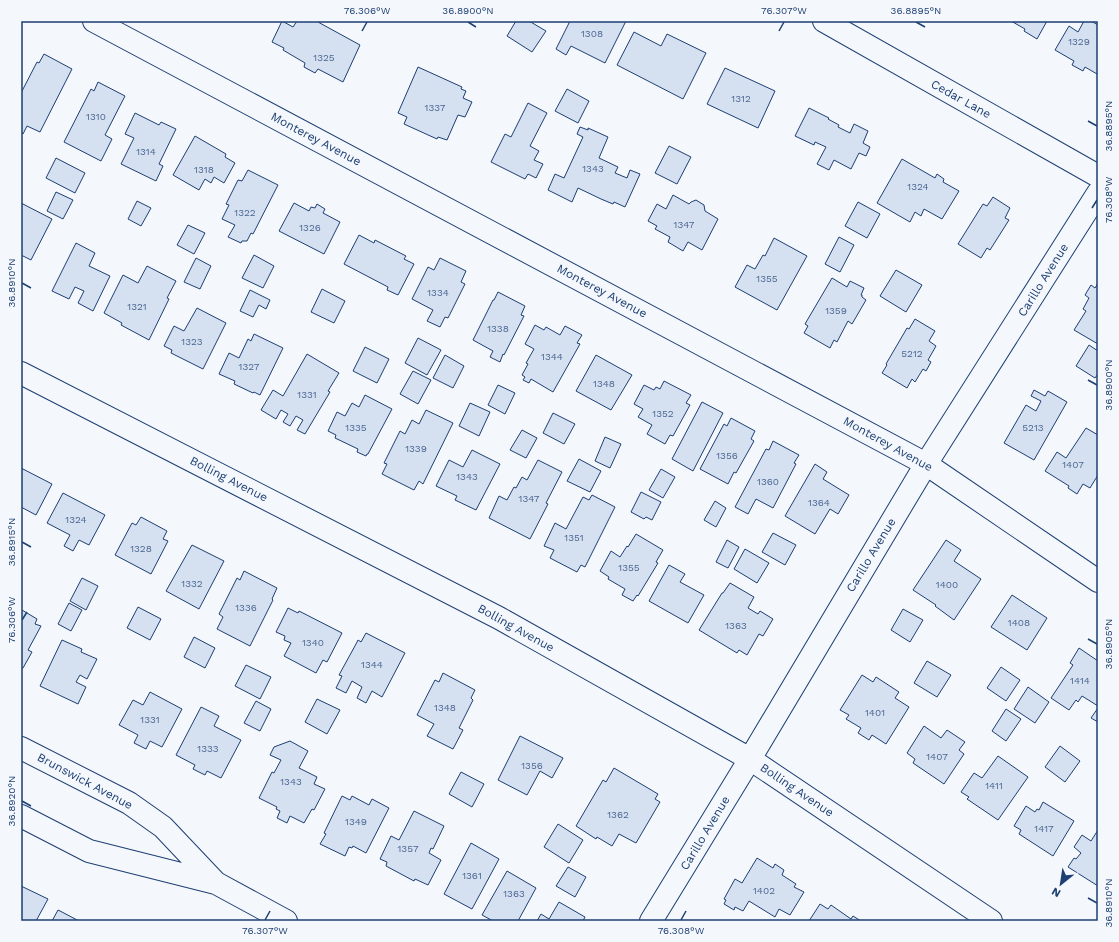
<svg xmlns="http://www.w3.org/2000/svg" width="1119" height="942" viewBox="0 0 1119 942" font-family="'Work Sans',sans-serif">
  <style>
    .building { fill: #d5e0f0; stroke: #1d3f73 }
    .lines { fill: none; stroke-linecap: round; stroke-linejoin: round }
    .minor-casing { stroke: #1d3f73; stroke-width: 24 }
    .minor { stroke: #f4f7fb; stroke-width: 22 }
    .ticks { fill: none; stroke: #1d3f73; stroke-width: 1.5 }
    .labels { text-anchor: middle; stroke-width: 3; stroke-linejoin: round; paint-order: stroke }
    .number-label { font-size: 10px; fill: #4b6792 }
    .street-label { font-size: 12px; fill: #1d3f73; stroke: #f4f7fb }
    .neatline { fill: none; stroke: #1d3f73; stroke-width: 1.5 }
    .ticks-label { font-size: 10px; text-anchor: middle; fill: #1d3f73 }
  </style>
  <rect width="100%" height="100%" fill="#f4f7fb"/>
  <path class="building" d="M282,21L293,27L297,21H318V22L360,45L343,82L318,69L315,73L304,67L305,63L283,50L284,48L272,42Z
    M516,21H529L546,31L532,52L507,36Z
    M570,21H626L605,63L571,46L566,55L556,49Z
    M1011,21H1047L1037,39L1024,31L1025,29Z
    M1084,21H1091L1098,25V72L1097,74L1085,67L1083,71L1072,65L1074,61L1055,50L1069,26L1078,32Z
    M634,32L661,46L667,34L706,53L683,99L617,65Z
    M44,54L72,69L40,132L27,126L23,134L21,132V93L37,62L39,63Z
    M418,67L462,87L461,89L466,91L463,98L472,102L465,117L458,115L447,140L438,137L437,139L404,124L407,117L398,113Z
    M725,68L775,91L758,128L707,104Z
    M98,82L125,96L105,135L112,139L101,161L64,142L91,89L94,91Z
    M567,89L589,101L578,123L555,111Z
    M528,103L547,113L530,146L539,151L534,160L543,164L536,178L528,174L525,179L491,162L505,134L511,137Z
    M809,108L829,118L828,119L839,125L838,127L850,133L854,124L868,131L863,143L870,147L866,156L859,153L851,169L834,160L829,170L817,164L826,147L815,142L814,145L795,136Z
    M135,113L159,125L161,122L176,129L159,164L163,166L156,181L121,164L134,138L125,134Z
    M580,127L588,130V128L608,137L599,158L618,167L615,173L627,178L630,170L640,174L625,207L614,202L613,204L601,199L578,188L572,202L548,190L555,174L564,178L583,137L577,134Z
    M195,136L226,154L225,157L235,163L224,183L214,177L211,183L205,179L199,190L173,175Z
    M669,146L691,157L677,184L655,173Z
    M56,158L85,173L75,193L46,178Z
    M902,159L935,178L937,174L944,179L943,182L959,191L942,219L924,209L921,216L915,212L910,222L877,203Z
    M248,170L278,185L253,234L251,233L247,241H242L241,243L228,237L235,225L222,219L229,205L226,204L238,180L242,181Z
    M56,192L73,200L63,219L47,211Z
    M673,195L689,204L691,202L696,200L704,205L705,211L718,219L702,250L688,242L683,251L668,242L670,237L655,229L657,226L648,221L657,204L666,209Z
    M993,197L1010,208L1005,218L1009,220L990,250L987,248L981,258L958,244L983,204L987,206Z
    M137,201L151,208L141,226L128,219Z
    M858,202L880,214L867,238L845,226Z
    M21,203L52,219L31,260L21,255Z
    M294,203L309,211L311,207L315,208L317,204L325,209L323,213L340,222L324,254L279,231Z
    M188,225L205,233L194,254L177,245Z
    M359,235L374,243L375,240L406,256L404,259L414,264L398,295L387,290L388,287L344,264Z
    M839,237L854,245L840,272L825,264Z
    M774,238L807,256L777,310L735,287L747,265L755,269L763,255L765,256Z
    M76,243L95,253L89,266L110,276L93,311L78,303L84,291L75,287L69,299L52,291Z
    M254,255L274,266L263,288L242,278Z
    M196,258L211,266L200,289L184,282Z
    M440,258L466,271L461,282L465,284L448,318L445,317L440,327L427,321L433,310L412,299L428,267L434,270Z
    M147,266L176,281L167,298L169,299L149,340L121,325L122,323L104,313L123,275L138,283Z
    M896,270L922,285L906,312L880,296Z
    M832,278L847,287L850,281L864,288L861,295H862V297L866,300L852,324L848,321L837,342L834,340L830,348L804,333L808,326L805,324Z
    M1098,283V344L1074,330L1086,311L1083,309L1089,298L1085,295L1091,285L1095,288Z
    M322,289L345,301L334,323L311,312Z
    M250,290L270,300L266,309L259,305L253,317L240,311Z
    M498,292L525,306L521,315L524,316L504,355L503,354L500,362L490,357L493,351L473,340L493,300H494Z
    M197,308L226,323L203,369L171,353L172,350L164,346L174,326L184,331Z
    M915,319L935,331L929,341L936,346L928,360L931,362L926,371L923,369L915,382L912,379L907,388L882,373L887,365L886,364L907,328L909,329Z
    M535,325L544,330L546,327L560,335L565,326L582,335L577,343L580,344L553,392L531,379L529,383L523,380L525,377L522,375L528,364L526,363L534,349L525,344Z
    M254,334L283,348L260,395L254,392L253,393L234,384L235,381L219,374L229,353L239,358L248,339L251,341Z
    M418,338L441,350L427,375L405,363Z
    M1089,345L1098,351V374L1095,378L1076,366Z
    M365,347L389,359L377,383L353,371Z
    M307,354L339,373L328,391L330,392L305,434L297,430L303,420L296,416L290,426L283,422L288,414L281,410L276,419L261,410L273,390L283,396Z
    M445,355L464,366L453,388L433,378Z
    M596,355L632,375L611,410L576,391Z
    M413,371L431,380L418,404L400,394Z
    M664,381L691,395L686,403L690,405L673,436L670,435L665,444L647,434L652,425L638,417L643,409L634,404L644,385L654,390L656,387L660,389Z
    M498,385L515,393L505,414L488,405Z
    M1034,390L1045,396L1048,391L1067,402L1034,460L1004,443L1026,405L1036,411L1041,401L1031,396Z
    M365,395L392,409L368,454H367L366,456L357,452L358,449L335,438L336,435L328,431L337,412L345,416L352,403L359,407Z
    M702,402L723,413L693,471L672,459Z
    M470,403L490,412L479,436L459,426Z
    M426,410L453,423L423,484L419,481L414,490L382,474L387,464L384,463L400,431L405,434L412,420L419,424Z
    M553,413L575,424L564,444L543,433Z
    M731,418L755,431L751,439L754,441L736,473L734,472L728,484L700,469L724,424L727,426Z
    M1086,428L1098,435V475L1090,488L1083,484L1077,494L1068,488L1069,486L1045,471L1057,452L1066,458Z
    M522,430L537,438L526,458L510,450Z
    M605,437L621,444L610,468L595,461Z
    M773,441L799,455L794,463L796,464L773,508L756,499L748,514L735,507L766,449L769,450Z
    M472,450L500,464L476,510L455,500L457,496L436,486L449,460L463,467Z
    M579,459L601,471L590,492L567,481Z
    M538,460L562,472L546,503L548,504L530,539L489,518L499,496L507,500L514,487L516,488L522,477L527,480Z
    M815,464L827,472L823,479L849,495L838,514L830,509L815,534L785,516Z
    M21,468L52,484L36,515L21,507Z
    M661,469L675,477L663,498L649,490Z
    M641,492L661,502L652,520L646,517L644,519L631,512Z
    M63,493L105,515L89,545L79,540L73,551L64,546L70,535L47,523Z
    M592,495L615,507L585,567L581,565L577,572L550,558L554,550L544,546L555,523L566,529L583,497L589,500Z
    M715,501L726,508L716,527L704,520Z
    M141,517L167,531L163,539L168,541L151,574L115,555L132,523L136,525Z
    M773,533L796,545L785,565L762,552Z
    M636,534L663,550L656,562L658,563L638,596L637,595L633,601L622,595L625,589L608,579L609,577L600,571L611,551L620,557L627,546L628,547Z
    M727,540L739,547L728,568L716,562Z
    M946,540L961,550L954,561L981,579L954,620L935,606L936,605L913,590Z
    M192,545L224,561L199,609L166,591Z
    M745,549L769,563L757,583L734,569Z
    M669,565L685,574L680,582L704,595L688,623L649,601Z
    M244,571L277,588L272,599L273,600L250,646L217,629L223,617L219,614L237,578L240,580Z
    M82,578L98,586L86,610L70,601Z
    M730,583L754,597L748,608L758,614L760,611L773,619L763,636L759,634L747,655L739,650L737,653L699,630L722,593H723Z
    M1012,595L1047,618L1027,650L991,627Z
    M69,603L82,610L71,631L58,624Z
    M138,607L161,619L150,640L127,628Z
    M288,608L298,613L299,611L342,633L327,662L323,660L316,673L284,656L291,643L284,640L285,636L276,632Z
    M903,609L923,620L910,642L891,630Z
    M22,610L37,619L35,624L41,626L28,650L32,652L23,668H21V613Z
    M366,633L405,653L382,697L372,691L366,703L357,698L362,687L352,681L346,693L336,688L342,676L339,675L356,644L358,640L361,642Z
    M194,637L215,648L205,668L184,657Z
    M62,640L82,649L81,652L97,659L87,679L80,675L76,682L86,687L78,704L40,686Z
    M1079,648L1098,661V706L1082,696L1078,702L1076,700L1069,710L1051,698L1073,665L1070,663Z
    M927,661L951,675L937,697L914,683Z
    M246,665L271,677L260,699L235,686Z
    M1001,667L1020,680L1006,701L987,688Z
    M443,673L475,690L471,698L473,700L459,728L463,730L453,749L427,736L434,724L417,715L435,680L439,682Z
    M862,675L873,682L876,677L899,692L895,698L909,707L886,744L872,735L869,740L858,733L861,728L846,719L849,715L840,710Z
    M1028,687L1049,702L1035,723L1014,709Z
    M150,692L182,709L162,747L150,741L146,749L134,743L138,735L119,725L133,700L143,705Z
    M317,699L340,710L327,734L305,722Z
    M256,701L271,709L260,731L244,723Z
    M201,707L219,716L214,726L241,740L221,778L207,771L205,775L193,769L195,765L176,755Z
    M1098,708V722L1091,718Z
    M1006,709L1021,719L1006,741L992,731Z
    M924,726L941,738L947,730L965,742L959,750L964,754L944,784L913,763L915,759L907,753Z
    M520,736L563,758L552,778L540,771L527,795L498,780Z
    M290,741L308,751L299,768L317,777L314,784L325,789L314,810L312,809L304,823L290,816L287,823L277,818L280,811L276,809L277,807L259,798L272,772L274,773L281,760L270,755L274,747Z
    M1060,746L1080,761L1065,782L1045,767Z
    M998,756L1028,777L998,820L967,799L969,797L961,792L974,773L982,778Z
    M614,768L658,794L655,799L660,802L636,843L619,834L612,846L597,837L596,839L576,826L603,780L606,782Z
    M461,772L484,784L472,807L449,794Z
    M342,796L350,800L352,796L369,805L372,799L389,808L366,853L353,846L352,848L349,847L345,856L320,844L326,834L324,833Z
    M1043,802L1074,821L1053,856L1019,834L1021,830L1014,826L1026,806L1035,812L1037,809L1039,810Z
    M414,811L444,826L433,849L431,848L429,853L441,860L428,885L415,879L414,881L386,866L387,862L380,859L391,836L399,840Z
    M558,824L583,840L569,863L544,847Z
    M1098,830V886L1068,867L1074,858L1076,859L1081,853L1074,847L1082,835L1091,841Z
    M471,843L499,859L472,909L444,894Z
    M757,858L773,868L775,864L784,870L782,875L796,884L794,887L804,892L790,915L779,909L775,917L749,901L743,911L735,907L734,910L724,904L726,900L724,899L735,879L742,883Z
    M568,867L586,877L575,897L556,886Z
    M507,871L536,888L518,921H493L482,915Z
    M21,886L48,899L36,921H21Z
    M559,902L585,917L583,921H537L541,914L549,919Z
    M820,904L828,909L831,905L851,919L853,916L861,921H809Z
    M58,910L62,912L79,921H52Z"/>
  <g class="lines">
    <g class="minor-casing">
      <path id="minor" d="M94,21L926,464L1098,581
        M824,21L1098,176
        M21,373L499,618L750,759L991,921
        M21,748L129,803L163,827L216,883
        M21,816L89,851L216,883L286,921
        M651,921L750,759L926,464L1098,193"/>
    </g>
    <use href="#minor" class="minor"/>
  </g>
  <path class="ticks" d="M468,22L476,27M916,22L925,27M362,31L367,22M779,31L784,22M1088,121L1097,126M1092,208L1097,200M22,283L31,288M1088,380L1097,385M22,542L31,547M22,620L27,612M1088,639L1097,644M22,801L31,806M1088,898L1097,903M265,920L270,911M681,920L686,911"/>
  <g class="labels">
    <g class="number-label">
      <text x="592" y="37">1308</text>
      <text x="1079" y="45">1329</text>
      <text x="324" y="61">1325</text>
      <text x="741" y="102">1312</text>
      <text x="435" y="111">1337</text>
      <text x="96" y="120">1310</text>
      <text x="146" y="155">1314</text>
      <text x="593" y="172">1343</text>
      <text x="204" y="173">1318</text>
      <text x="918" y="190">1324</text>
      <text x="245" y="216">1322</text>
      <text x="684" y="228">1347</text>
      <text x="310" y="231">1326</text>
      <text x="767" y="282">1355</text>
      <text x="438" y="296">1334</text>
      <text x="137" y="310">1321</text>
      <text x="836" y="314">1359</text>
      <text x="498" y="332">1338</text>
      <text x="192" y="345">1323</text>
      <text x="912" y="357">5212</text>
      <text x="552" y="360">1344</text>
      <text x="249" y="370">1327</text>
      <text x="604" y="387">1348</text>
      <text x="307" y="398">1331</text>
      <text x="663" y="417">1352</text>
      <text x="356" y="431">1335</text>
      <text x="1033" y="431">5213</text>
      <text x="416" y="452">1339</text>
      <text x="727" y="459">1356</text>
      <text x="1073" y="468">1407</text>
      <text x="467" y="480">1343</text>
      <text x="768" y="485">1360</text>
      <text x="529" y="502">1347</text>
      <text x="819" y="506">1364</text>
      <text x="76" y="523">1324</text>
      <text x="574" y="541">1351</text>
      <text x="141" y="552">1328</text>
      <text x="629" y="571">1355</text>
      <text x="192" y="587">1332</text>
      <text x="947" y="588">1400</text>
      <text x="246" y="611">1336</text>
      <text x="1019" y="626">1408</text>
      <text x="736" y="629">1363</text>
      <text x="313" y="646">1340</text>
      <text x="372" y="668">1344</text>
      <text x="1080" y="684">1414</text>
      <text x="445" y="711">1348</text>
      <text x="875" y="716">1401</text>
      <text x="150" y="723">1331</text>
      <text x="208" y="752">1333</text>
      <text x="937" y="760">1407</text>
      <text x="532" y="769">1356</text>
      <text x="291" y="785">1343</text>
      <text x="994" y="789">1411</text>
      <text x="618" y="818">1362</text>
      <text x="356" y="825">1349</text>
      <text x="1044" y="832">1417</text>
      <text x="408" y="852">1357</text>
      <text x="472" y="879">1361</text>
      <text x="764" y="894">1402</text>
      <text x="514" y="897">1363</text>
    </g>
    <g class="street-label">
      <text transform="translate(961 99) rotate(29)" y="4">Cedar Lane</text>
      <text transform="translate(316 139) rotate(28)" y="4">Monterey Avenue</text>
      <text transform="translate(1043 280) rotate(-58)" y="4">Carillo Avenue</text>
      <text transform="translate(602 291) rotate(28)" y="4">Monterey Avenue</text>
      <text transform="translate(888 444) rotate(29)" y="4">Monterey Avenue</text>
      <text transform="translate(229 479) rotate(27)" y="4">Bolling Avenue</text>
      <text transform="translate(871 555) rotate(-59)" y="4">Carillo Avenue</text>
      <text transform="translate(516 628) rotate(29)" y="4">Bolling Avenue</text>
      <text transform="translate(85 781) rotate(28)" y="4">Brunswick Avenue</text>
      <text transform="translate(797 790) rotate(34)" y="4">Bolling Avenue</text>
      <text transform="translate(705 833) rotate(-59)" y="4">Carillo Avenue</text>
    </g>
  </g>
  <rect width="1119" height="942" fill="none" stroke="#f4f7fb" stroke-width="44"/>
  <g transform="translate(1061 884) rotate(210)" stroke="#f4f7fb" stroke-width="3" paint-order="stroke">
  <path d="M0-3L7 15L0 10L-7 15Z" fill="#1d3f73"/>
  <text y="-6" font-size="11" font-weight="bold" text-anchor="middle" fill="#1d3f73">N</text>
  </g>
  <rect x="22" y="22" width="1075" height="898" class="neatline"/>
  <g class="ticks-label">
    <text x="367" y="14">76.306°W</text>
    <text x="468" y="14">36.8900°N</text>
    <text x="784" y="14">76.307°W</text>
    <text x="916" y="14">36.8895°N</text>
    <text transform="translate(1108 126) rotate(-90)" y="4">36.8895°N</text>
    <text transform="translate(1108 200) rotate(-90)" y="4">76.308°W</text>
    <text transform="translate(11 283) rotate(-90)" y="4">36.8910°N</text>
    <text transform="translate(1108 385) rotate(-90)" y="4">36.8900°N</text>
    <text transform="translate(11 542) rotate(-90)" y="4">36.8915°N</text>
    <text transform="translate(11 620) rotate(-90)" y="4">76.306°W</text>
    <text transform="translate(1108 644) rotate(-90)" y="4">36.8905°N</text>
    <text transform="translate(11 801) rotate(-90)" y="4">36.8920°N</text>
    <text transform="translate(1108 903) rotate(-90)" y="4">36.8910°N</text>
    <text x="265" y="934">76.307°W</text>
    <text x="681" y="934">76.308°W</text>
  </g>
</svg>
